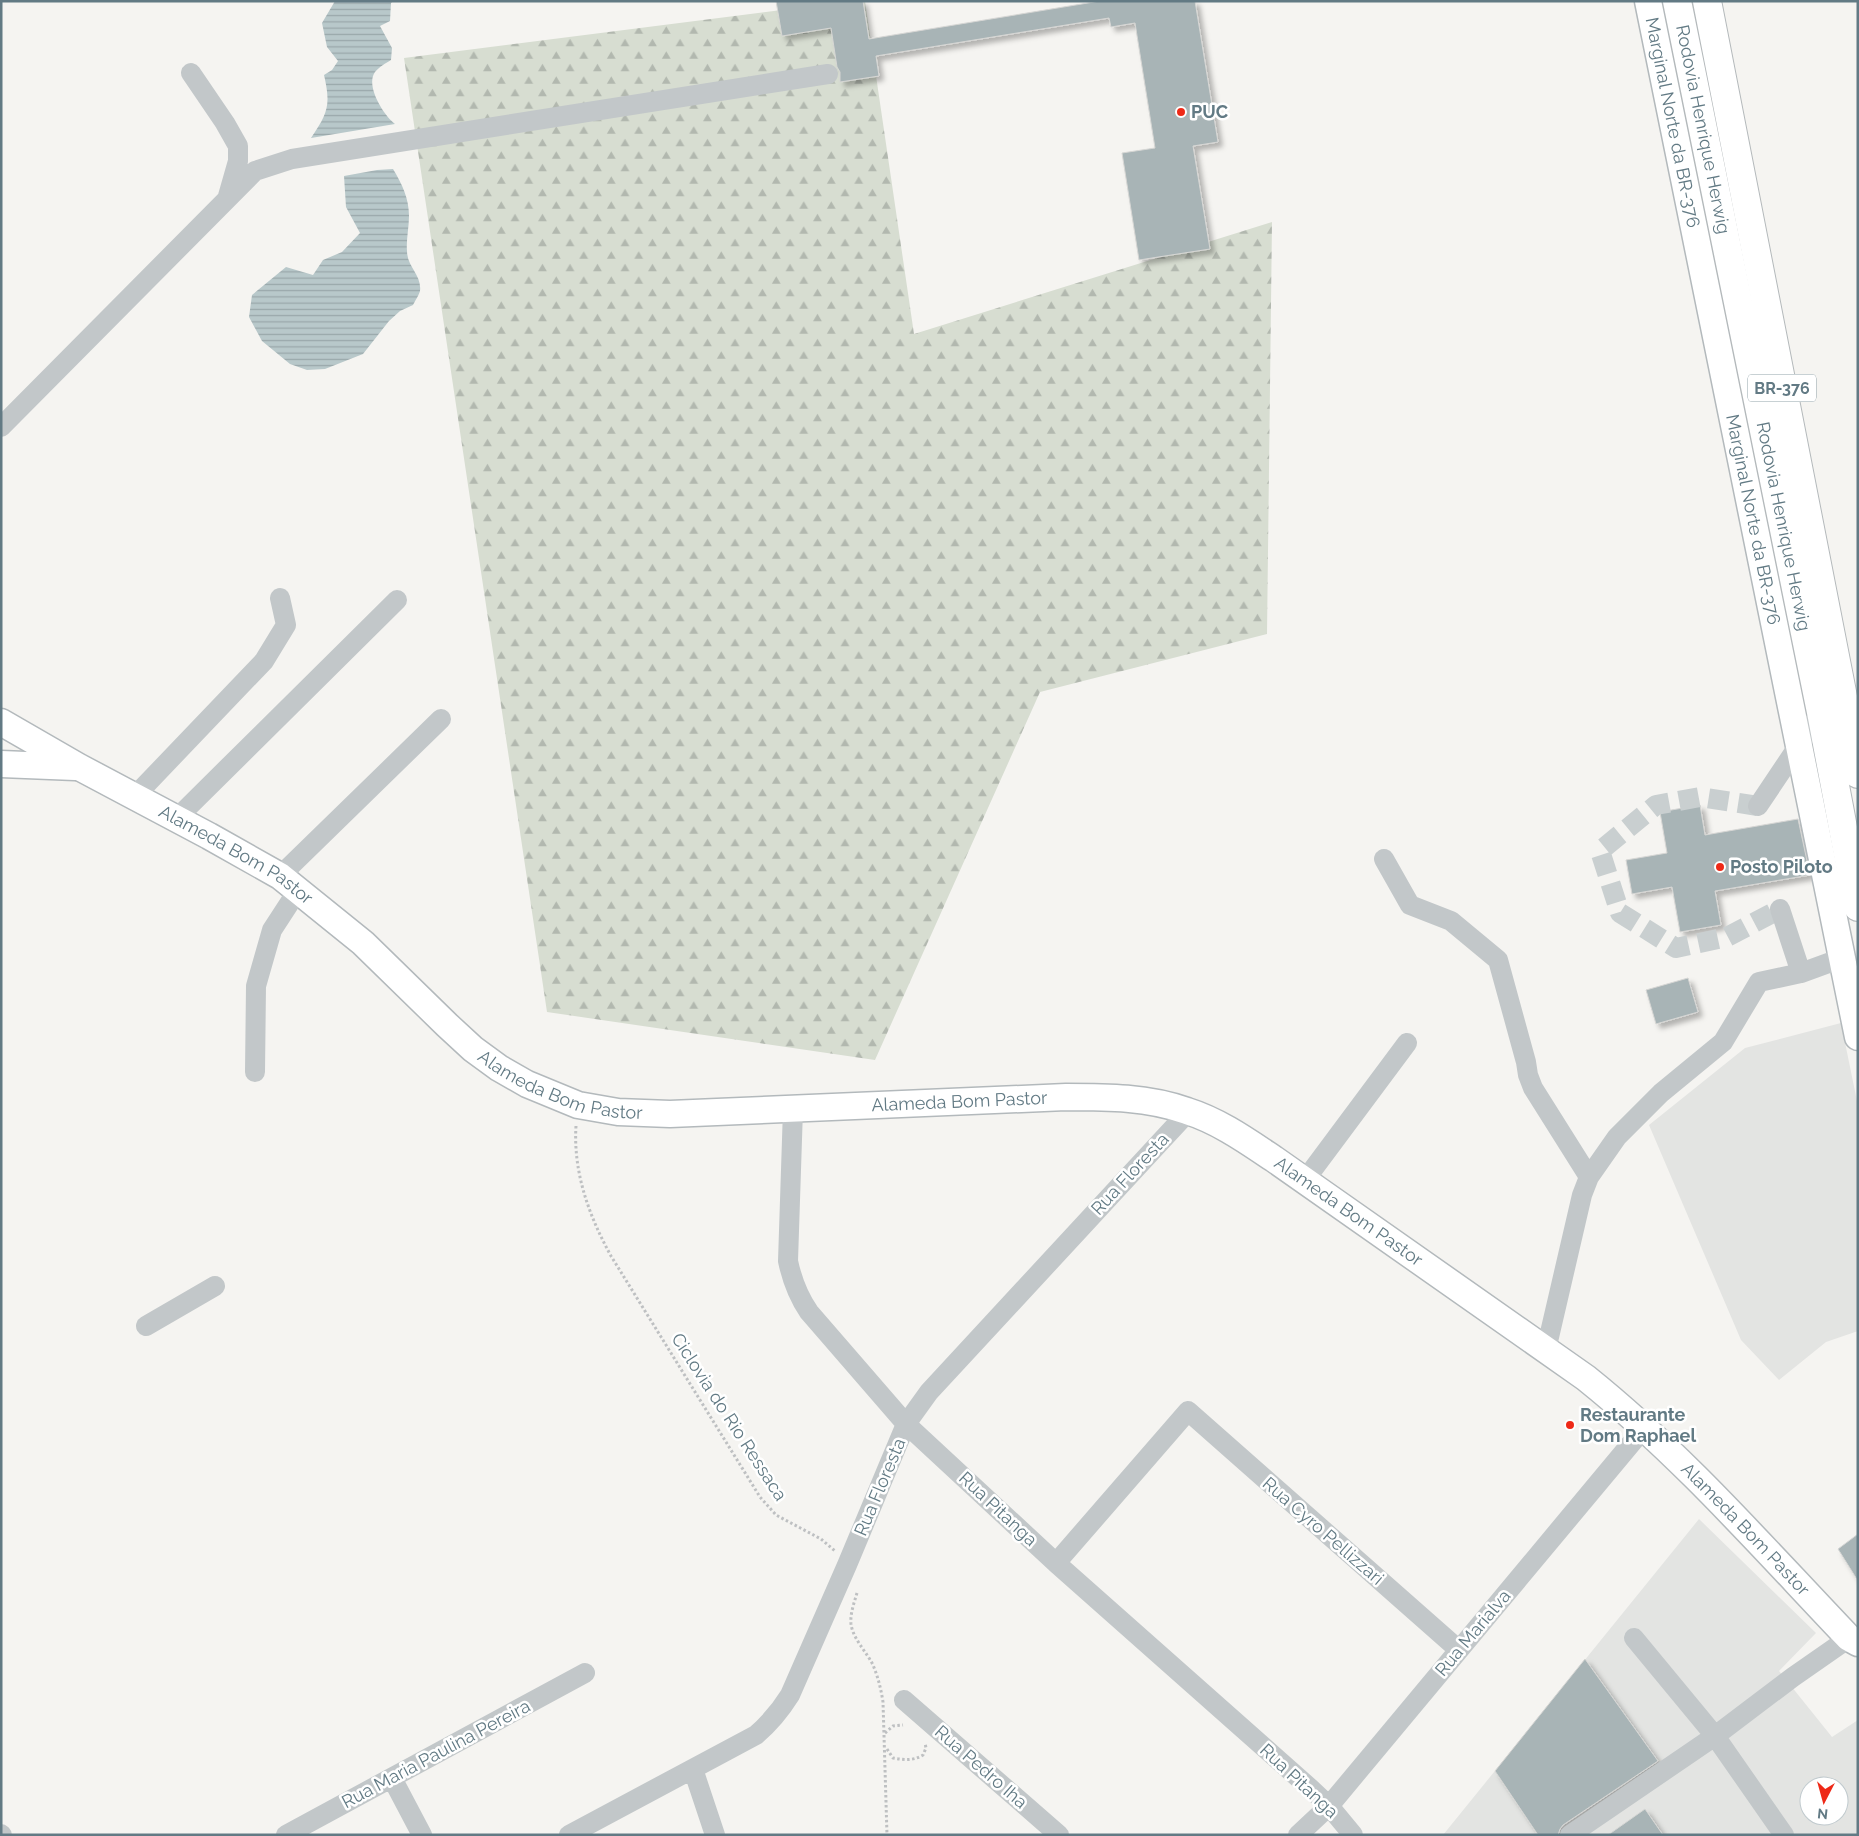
<svg xmlns="http://www.w3.org/2000/svg" width="1859" height="1836" viewBox="0 0 1859 1836" font-family="Raleway,sans-serif">
  <style>
    .built { fill: #e3e4e2; fill-rule: evenodd }
    .forest { fill: url(#forest-firs) }
    .water { fill: url(#water-rules) }
    .building { fill: #a8b4b6; stroke: #d6d6d4; filter: url(#shadow) }
    .lines { fill: none; stroke-linecap: round; stroke-linejoin: round }
    .minor-tunnel { stroke: #c9cfd0; stroke-width: 20; stroke-dasharray: 20 10; stroke-linecap: butt }
    .major-casing { stroke: #b3b9bc; stroke-width: 29 }
    .highway-casing { stroke: #b4b9bb; stroke-width: 30 }
    .path { stroke: #bec0c2; stroke-width: 3; stroke-dasharray: 2.5 2.5; stroke-linecap: butt }
    .minor { stroke: #c2c7c9; stroke-width: 20 }
    .major { stroke: #fff; stroke-width: 26 }
    .highway { stroke: #fff; stroke-width: 28 }
    .poi-dot { fill: #ee2917; stroke: #fff; stroke-width: 2 }
    .labels { text-anchor: middle; stroke-width: 5; stroke-linejoin: round; paint-order: stroke }
    .shield { fill: #fff; stroke: #91a2a9; stroke-width: 1 }
    .shield-label { font-size: 16px; font-weight: bold; fill: #627a84 }
    .poi-label { font-size: 18px; font-weight: bold; fill: #627a84; stroke: #fff; text-anchor: start }
    .street-label { font-size: 18px; fill: #627a84; stroke: #fff }
  </style>
  <defs>
    <pattern id="forest-firs" width="22" height="20" patternUnits="userSpaceOnUse" patternTransform="scale(1.25)"><rect width="22" height="20" fill="#d7ddd1"/><path d="M5 1l3.5 6h-7zM16 11l3.5 6h-7z" fill="#b2b8af"/></pattern>
    <pattern id="water-rules" width="6" height="5" patternUnits="userSpaceOnUse" patternTransform="scale(1.25)"><rect width="6" height="5" fill="#b8c8ca"/><path d="M0 2.5h6" fill="none" stroke="#99a7aa"/></pattern>
    <filter id="shadow"><feDropShadow dx="4.5" dy="4.5" stdDeviation="2.5" flood-color="#0004"/></filter>
  </defs>
  <rect width="100%" height="100%" fill="#f5f4f1"/>
  <path class="built" d="M1841,1023L1858,1106V1331L1826,1342L1779,1380L1741,1340L1649,1125L1745,1048Z
    M1699,1519L1816,1633L1779,1671L1832,1737L1858,1720V1835H1443ZM1809,1786H1839V1816H1809Z"/>
  <path class="forest" d="M852,1H865L914,334L1272,222L1267,634L1040,692L875,1060L547,1012L404,58Z"/>
  <path class="water" d="M335,1H393L391,3L390,21L380,26L392,48L391,60C386,63 379,67 375,72C365,86 384,116 395,124L311,138C328,113 331,105 324,75L332,70L338,61L327,47L322,23Z
    M393,169C402,184 409,198 409,216C409,228 406,240 407,251C407,267 422,275 420,291C419,295 415,301 413,305L400,311L389,321L363,354L325,369L307,370L290,364L262,341L249,317L252,295L286,267L313,275L323,260L342,252L360,233L346,207L344,176L377,170Z"/>
  <path class="building" d="M776,1H863L869,39L1100,1H1195L1218,142L1193,146L1210,249L1139,260L1122,153L1155,148L1135,23L1111,27L1109,18L876,56L879,76L840,82V72L837,67L831,28L782,36Z
    M1700,805L1705,835L1798,819L1810,875L1715,891L1721,925L1680,932L1672,887L1632,894L1626,860L1667,853L1660,812Z
    M1688,978L1698,1012L1656,1024L1646,990Z
    M1858,1534V1581L1838,1549Z
    M1585,1659L1658,1761L1563,1825L1560,1829L1558,1835H1538L1495,1771Z
    M1645,1809L1663,1835H1608Z"/>
  <g class="lines">
    <path class="minor-tunnel" d="M1758,806L1700,797L1656,805L1600,851L1620,913L1676,948L1727,937L1780,909"/>
    <g class="major-casing">
      <g id="major">
        <path id="s1" d="M1648,1L1858,1037"/>
        <path id="s2" d="M1,722L79,767L209,836L280,876L363,943L447,1025L473,1049L499,1068L527,1084L578,1105L618,1112L670,1114L1066,1097C1107,1097 1148,1097 1187,1111C1219,1121 1247,1141 1274,1159L1586,1378C1682,1455 1764,1549 1849,1638L1858,1643"/>
        <path d="M1,764L75,767"/>
      </g>
    </g>
    <g class="highway-casing">
      <g id="highway">
        <path id="s3" d="M1677,1L1821,712L1858,907"/>
        <path d="M1707,1L1858,774"/>
      </g>
    </g>
    <path class="path" d="M576,1126C573,1172 589,1216 611,1256L760,1497L776,1515L821,1539L835,1551
      M857,1593C854,1603 850,1614 851,1624C853,1639 866,1651 873,1665C878,1677 881,1689 883,1702L887,1835
      M885,1733L893,1726L903,1725
      M887,1749L893,1758C904,1760 913,1761 923,1755L926,1748L925,1743"/>
    <path class="minor" d="M191,73L225,123L238,146V161L228,196
      M1,427L255,171L292,159L828,74
      M134,797L264,661L286,625L280,598
      M1758,806L1821,712
      M176,819L397,600
      M1384,859L1410,905L1451,921L1498,960L1526,1062L1528,1075L1533,1088L1589,1177
      M280,876L441,719
      M1780,909L1801,973
      M255,1072L256,986L272,930L298,890
      M793,1109L788,1261C792,1280 798,1296 809,1312L906,1424L1056,1563L1311,1789L1329,1806L1353,1835
      M1305,1180L1407,1043
      M146,1326L215,1286
      M1546,1350L1582,1195L1589,1177L1617,1137L1661,1093L1723,1042L1759,982L1801,973L1842,958
      M1056,1563L1188,1411L1459,1650
      M1634,1638L1715,1736L1784,1835
      M904,1700L1059,1835
      M693,1769L715,1835
      M392,1778L422,1835
      M1,1834L2,1835
      M286,1835L585,1673
      M569,1835L756,1735C770,1723 780,1711 790,1695L847,1565L906,1424L929,1392L1189,1111
      M1298,1835L1329,1806L1644,1428
      M1570,1835L1715,1736L1793,1677L1849,1638"/>
    <use href="#major" class="major"/>
    <use href="#highway" class="highway"/>
  </g>
  <g class="poi-dot">
    <circle cx="1181" cy="112" r="5"/>
    <circle cx="1720" cy="867" r="5"/>
    <circle cx="1570" cy="1425" r="5"/>
  </g>
  <g class="labels">
    <rect class="shield" x="1748" y="374.5" width="68" height="27" rx="4"/>
    <g class="shield-label">
      <text x="1782" y="394">BR-376</text>
    </g>
    <g class="poi-label">
      <text x="1191" y="118">PUC</text>
      <text x="1730" y="873">Posto Piloto</text>
      <text x="1580" y="1421">Restaurante<tspan x="1580" dy="21">Dom Raphael</tspan></text>
    </g>
    <g class="street-label">
      <text dy="6" stroke="none"><textPath href="#s1" startOffset="124">Marginal Norte da BR-376</textPath></text>
      <text dy="6" stroke="none"><textPath href="#s3" startOffset="131">Rodovia Henrique Herwig</textPath></text>
      <text dy="6" stroke="none"><textPath href="#s1" startOffset="529">Marginal Norte da BR-376</textPath></text>
      <text dy="6" stroke="none"><textPath href="#s3" startOffset="536">Rodovia Henrique Herwig</textPath></text>
      <text dy="6" stroke="none"><textPath href="#s2" startOffset="270">Alameda Bom Pastor</textPath></text>
      <text dy="6" stroke="none"><textPath href="#s2" startOffset="675">Alameda Bom Pastor</textPath></text>
      <text dy="6" stroke="none"><textPath href="#s2" startOffset="1080">Alameda Bom Pastor</textPath></text>
      <text transform="translate(1130 1174) rotate(-47)" y="6">Rua Floresta</text>
      <text dy="6" stroke="none"><textPath href="#s2" startOffset="1500">Alameda Bom Pastor</textPath></text>
      <text transform="translate(729 1417) rotate(57)" y="6">Ciclovia do Rio Ressaca</text>
      <text transform="translate(880 1487) rotate(-67)" y="6">Rua Floresta</text>
      <text transform="translate(998 1509) rotate(43)" y="6">Rua Pitanga</text>
      <text dy="6" stroke="none"><textPath href="#s2" startOffset="2010">Alameda Bom Pastor</textPath></text>
      <text transform="translate(1323 1531) rotate(41)" y="6">Rua Cyro Pellizzari</text>
      <text transform="translate(1473 1633) rotate(-50)" y="6">Rua Marialva</text>
      <text transform="translate(436 1754) rotate(-28)" y="6">Rua Maria Paulina Pereira</text>
      <text transform="translate(981 1767) rotate(41)" y="6">Rua Pedro Iha</text>
      <text transform="translate(1299 1781) rotate(43)" y="6">Rua Pitanga</text>
    </g>
  </g>
  <rect width="1859" height="1836" fill="none" stroke="#627a84" stroke-width="5"/>
  <g transform="translate(1824 1801) rotate(186)"><circle r="24" fill="#ffffff" stroke="#c0cace"/>
  <path d="M0-4L9 19L0 12L-9 19Z" fill="#ee2917"/>
  <text y="-8" font-size="14" font-weight="bold" text-anchor="middle" fill="#627a84">N</text>
  </g>
</svg>
